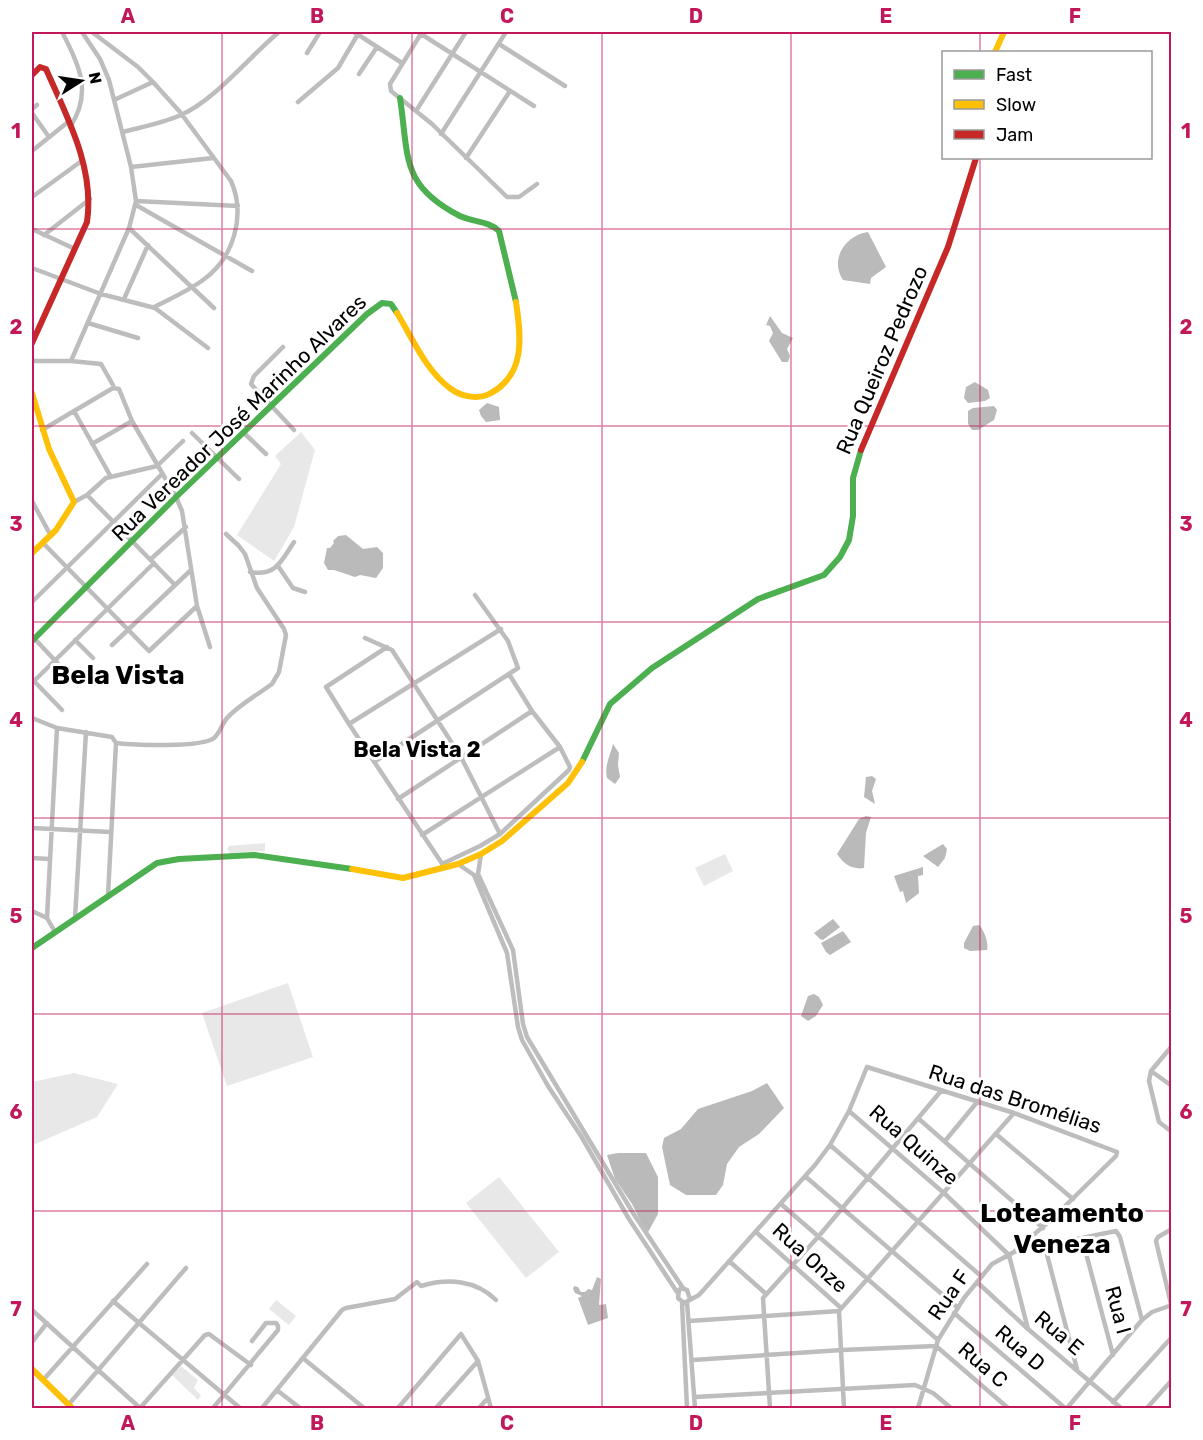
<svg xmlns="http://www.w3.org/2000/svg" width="1203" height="1440" viewBox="0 0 1203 1440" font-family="Rubik,sans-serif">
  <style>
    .green { fill: #e8e8e8 }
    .water { fill: #bababa }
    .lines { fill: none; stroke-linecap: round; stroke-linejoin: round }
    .street { stroke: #bdbdbd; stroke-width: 4.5 }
    .fast { stroke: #4caf50; stroke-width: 6 }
    .slow { stroke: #ffc107; stroke-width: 6 }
    .jam { stroke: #c62828; stroke-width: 6 }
    .grid { fill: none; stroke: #c2185b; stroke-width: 1.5; stroke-opacity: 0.55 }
    .labels { text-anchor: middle; stroke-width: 6; stroke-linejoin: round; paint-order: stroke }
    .street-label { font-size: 21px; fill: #000; stroke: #fff }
    .neighbourhood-label { font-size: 22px; font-weight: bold; fill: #000; stroke: #fff }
    .district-label { font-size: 27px; font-weight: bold; fill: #000; stroke: #fff }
    .neatline { fill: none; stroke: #c2185b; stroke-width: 2 }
    .grid-label { font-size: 20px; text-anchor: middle; font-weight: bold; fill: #c2185b }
  </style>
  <rect width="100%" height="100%" fill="#fff"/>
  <path class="green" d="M301,432L315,450L294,527L274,561L237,535L281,464L275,456Z
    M265,843V851L230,853L227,849L229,846Z
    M725,854L733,871L704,886L695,868Z
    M288,983L313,1057L227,1086L202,1013Z
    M74,1073L118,1084L97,1117L33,1145L32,1082Z
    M499,1177L559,1252L526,1278L466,1203Z
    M276,1300L296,1316L289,1325L269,1309Z
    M181,1366L198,1380L194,1388L201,1395L198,1400L172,1375Z"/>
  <path class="water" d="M868,232L886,267L871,278L870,284L843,280C829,259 846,235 868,232Z
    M770,316L782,333L793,338L787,349L790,356L788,362H782L769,341L773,333L770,326L766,325Z
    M975,382L988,390L990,398L985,401L968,403L964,398L966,387Z
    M487,403L499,407L500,420L486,422L481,416L479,410Z
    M994,406L997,410L994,420L978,430H972L968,424V411L973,408Z
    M346,535L363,549L377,547L383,553V568L376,578L360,575L355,577L334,570H328L324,563L327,548H330L334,543L333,541L338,536Z
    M613,744L619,753L618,765L620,777L615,784L607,778C604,766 610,756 613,744Z
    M872,776L876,779L872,791L875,804L864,797L866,777Z
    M866,816L871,817L866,833L864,868C852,870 844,864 837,854L859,819Z
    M943,844L947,849L945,858L938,867L923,856Z
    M923,867V875L918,876L919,893L906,903L903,891L900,892L894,876Z
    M833,919L840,927L823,940L820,939L814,933Z
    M979,925C984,930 989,943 987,950L970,951L964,948V943L973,926Z
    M843,931L851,942L830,955L826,952L821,943Z
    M814,994L819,997L823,1005L816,1016L808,1021L801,1016L808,996Z
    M767,1083L784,1108L759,1134L739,1147L727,1164L723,1185L716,1195H686L670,1185L662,1147L664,1138L681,1129L698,1109L752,1091Z
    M618,1153H646L658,1177V1214L647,1234L632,1204L615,1179L607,1155Z
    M597,1277L601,1279L599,1305L606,1304L608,1318L588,1325L578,1298L582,1296L575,1293L573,1289L574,1286L578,1287L581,1292H585L588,1289L592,1290Z"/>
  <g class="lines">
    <path class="street" d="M62,32C79,64 93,93 70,127
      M92,32L138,67L153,82L180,112L231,181C246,215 234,258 203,280C188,291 170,299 154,307
      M354,32L402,63
      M418,32L534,106
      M422,32L390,84L391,91L432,124L507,197H519L537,184
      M499,44L565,86
      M307,53L320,32
      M359,74L377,47
      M114,100L153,82
      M298,102L338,68L358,34
      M32,109L37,105
      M416,111L466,32
      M32,113L49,137
      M123,132C142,127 163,123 181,115C216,99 249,57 279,32
      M441,134L506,32
      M32,151L68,122
      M466,158L510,91
      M131,167L213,158
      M32,197L83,160
      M136,201L238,206
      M136,205L252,271
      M129,228L214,308
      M32,229L75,249
      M44,235L90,199
      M32,268L101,294L155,308L208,348
      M124,299L148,245
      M88,323L138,338
      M283,347L254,376L251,384L294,430
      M32,361H71L101,364L113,385
      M71,361L129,228L136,201L131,167L109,80L100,59L82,32
      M74,411L111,477
      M42,430L113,388L119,389L132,421L176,497L182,511L197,606L210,647
      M192,433L239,479
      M244,433L266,454
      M92,444L132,421
      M87,495L175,585
      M32,501L51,536
      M74,502L87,495L106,478L157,466L183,441
      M44,544L149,651L197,606
      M151,559L186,527
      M278,566L293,588L305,592
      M250,572C276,577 282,560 294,542
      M32,602L162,474
      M32,636L78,685
      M365,638L392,650L461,757L500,834
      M75,640L93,658
      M112,645L191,570
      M387,647L326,687L349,724L445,868
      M34,681L62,710
      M32,683L154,563
      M32,718L57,728L112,737L116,743
      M349,724L501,629
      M116,743C134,745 201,748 214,738C220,733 222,724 227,718C239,705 257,695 272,684L279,672L286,635L284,629L257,588L245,554L239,546L226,534
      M374,762L518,668L508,641L475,595
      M398,799L532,711
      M32,828L110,832
      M422,835L560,747
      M481,854L478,874L513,950L523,1024L527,1037L633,1213L683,1288
      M32,858L49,859
      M442,864L480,846L500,834L569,770L570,767L560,747L532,711L509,674
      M458,864L474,875L507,953L518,1027L522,1040L548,1086L581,1136L629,1219L677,1292
      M108,895L116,743
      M32,911L47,918
      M75,918L86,732
      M55,932L47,918L57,728
      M1172,1046L1151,1071L1149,1081L1159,1122L1172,1132
      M1151,1071L1172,1086
      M849,1111L945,1194L1009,1255L1028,1329
      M919,1119L1043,1228
      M996,1134L1073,1199
      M945,1141L978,1101
      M830,1145L981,1276
      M806,1177L958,1308
      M781,1204L938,1340
      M756,1232L841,1308
      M1082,1238L1113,1355
      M1045,1247L1077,1369
      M729,1261L765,1293
      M977,1282L1028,1329L1121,1408
      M690,1299L687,1290L681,1288L679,1290L678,1298L684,1303L699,1295L815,1165L830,1145L849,1111L867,1067L1014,1113L1117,1152L1116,1156L1054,1217L1014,1252
      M113,1301L240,1408
      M687,1302L695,1408
      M682,1303L687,1408
      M1171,1304L1156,1241L1158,1237L1172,1229
      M32,1310L140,1408
      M839,1311L1014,1113
      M839,1311L844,1408
      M954,1313L1065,1408
      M689,1321L839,1311
      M32,1342L47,1323
      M936,1346L1008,1408
      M304,1359L364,1408
      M693,1360L842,1350L936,1346
      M44,1379L147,1264
      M278,1391L300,1408
      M695,1397L915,1385L933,1393L951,1408
      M1113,1402L1172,1337
      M69,1404L186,1268
      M140,1408L205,1335L209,1334L251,1365
      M213,1408L278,1330V1326L276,1323H266L252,1341
      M262,1408L342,1310L346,1308L395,1299L417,1282L421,1286C448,1278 476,1280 496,1300
      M398,1408L461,1334L478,1361L491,1408
      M436,1408L478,1361
      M479,1408L488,1398
      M770,1408L763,1298L818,1237L941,1091
      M918,1408L938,1340L964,1298L992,1264L1014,1252L1116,1231L1120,1237L1142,1320
      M1067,1408L1142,1320L1152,1312L1172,1305
      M1147,1408L1172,1380"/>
    <path class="fast" d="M400,98C409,157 400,185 460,216C473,222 489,221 499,231L516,302
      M32,641L176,497L367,314L382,303L391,304L397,313
      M582,762L610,704L652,668L758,599L824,575L840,557L849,540L853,516V478L861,450
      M32,948L157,863L179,859L254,855L352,869"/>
    <path class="slow" d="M995,52L1004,32
      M397,313C413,339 426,371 451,389C462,397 479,400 491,393C526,374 521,336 516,302
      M32,393L49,449L74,502L56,530L32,553
      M352,869L403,878L458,864L481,854L502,841L568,783L582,762
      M32,1369L72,1408"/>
    <path class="jam" d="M32,75L40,67L46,69C67,117 95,168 87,222L32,343
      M861,450L948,247L976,158"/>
  </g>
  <path class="grid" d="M222,32V1408M412,32V1408M602,32V1408M791,32V1408M980,32V52M980,158V1408M32,229H1172M32,426H1172M32,622H1172M32,818H1172M32,1014H1172M32,1211H1172"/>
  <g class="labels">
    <g class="street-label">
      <text transform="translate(882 360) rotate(-67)" y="7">Rua Queiroz Pedrozo</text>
      <text transform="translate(239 418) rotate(-44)" y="7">Rua Vereador José Marinho Alvares</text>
      <text transform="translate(1015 1099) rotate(18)" y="7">Rua das Bromélias</text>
      <text transform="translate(914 1145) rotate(41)" y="7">Rua Quinze</text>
      <text transform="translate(810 1258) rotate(42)" y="7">Rua Onze</text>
      <text transform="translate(949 1295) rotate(-55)" y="7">Rua F</text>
      <text transform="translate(1118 1310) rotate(75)" y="7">Rua I</text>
      <text transform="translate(1059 1333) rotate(40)" y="7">Rua E</text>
      <text transform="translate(1020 1348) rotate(41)" y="7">Rua D</text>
      <text transform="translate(983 1365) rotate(41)" y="7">Rua C</text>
    </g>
    <g class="neighbourhood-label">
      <text x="417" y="757">Bela Vista 2</text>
    </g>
    <g class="district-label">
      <text x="118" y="684">Bela Vista</text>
      <text x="1062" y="1222">Loteamento<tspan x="1062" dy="31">Veneza</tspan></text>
    </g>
  </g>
  <rect width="1203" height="1440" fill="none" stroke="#ffffff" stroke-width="66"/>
  <rect x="942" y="51" width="210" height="108" fill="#ffffff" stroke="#999999" stroke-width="1.5"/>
  <rect x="954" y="70" width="30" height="9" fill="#4caf50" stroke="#999999" stroke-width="1.5"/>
  <text x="996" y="81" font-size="18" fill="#000000">Fast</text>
  <rect x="954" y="100" width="30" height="9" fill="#ffc107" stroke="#999999" stroke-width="1.5"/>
  <text x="996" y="111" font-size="18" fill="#000000">Slow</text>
  <rect x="954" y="130" width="30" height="9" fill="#c62828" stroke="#999999" stroke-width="1.5"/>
  <text x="996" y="141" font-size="18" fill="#000000">Jam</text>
  <g transform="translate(81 81) rotate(78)" stroke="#ffffff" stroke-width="4.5" paint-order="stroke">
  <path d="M0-4.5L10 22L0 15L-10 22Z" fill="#000000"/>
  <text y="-9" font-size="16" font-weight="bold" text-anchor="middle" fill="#000000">N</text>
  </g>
  <rect x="33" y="33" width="1137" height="1374" class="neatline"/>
  <g class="grid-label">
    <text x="128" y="23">A</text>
    <text x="317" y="23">B</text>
    <text x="507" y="23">C</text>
    <text x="696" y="23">D</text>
    <text x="886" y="23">E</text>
    <text x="1075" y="23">F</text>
    <text x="16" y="138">1</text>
    <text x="1186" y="138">1</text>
    <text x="16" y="334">2</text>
    <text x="1186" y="334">2</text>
    <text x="16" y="531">3</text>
    <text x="1186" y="531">3</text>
    <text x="16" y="727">4</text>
    <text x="1186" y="727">4</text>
    <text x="16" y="923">5</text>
    <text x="1186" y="923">5</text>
    <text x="16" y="1119">6</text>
    <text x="1186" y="1119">6</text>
    <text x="16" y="1316">7</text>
    <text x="1186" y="1316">7</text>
    <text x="128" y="1430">A</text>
    <text x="317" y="1430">B</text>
    <text x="507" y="1430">C</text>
    <text x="696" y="1430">D</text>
    <text x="886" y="1430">E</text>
    <text x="1075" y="1430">F</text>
  </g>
</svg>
